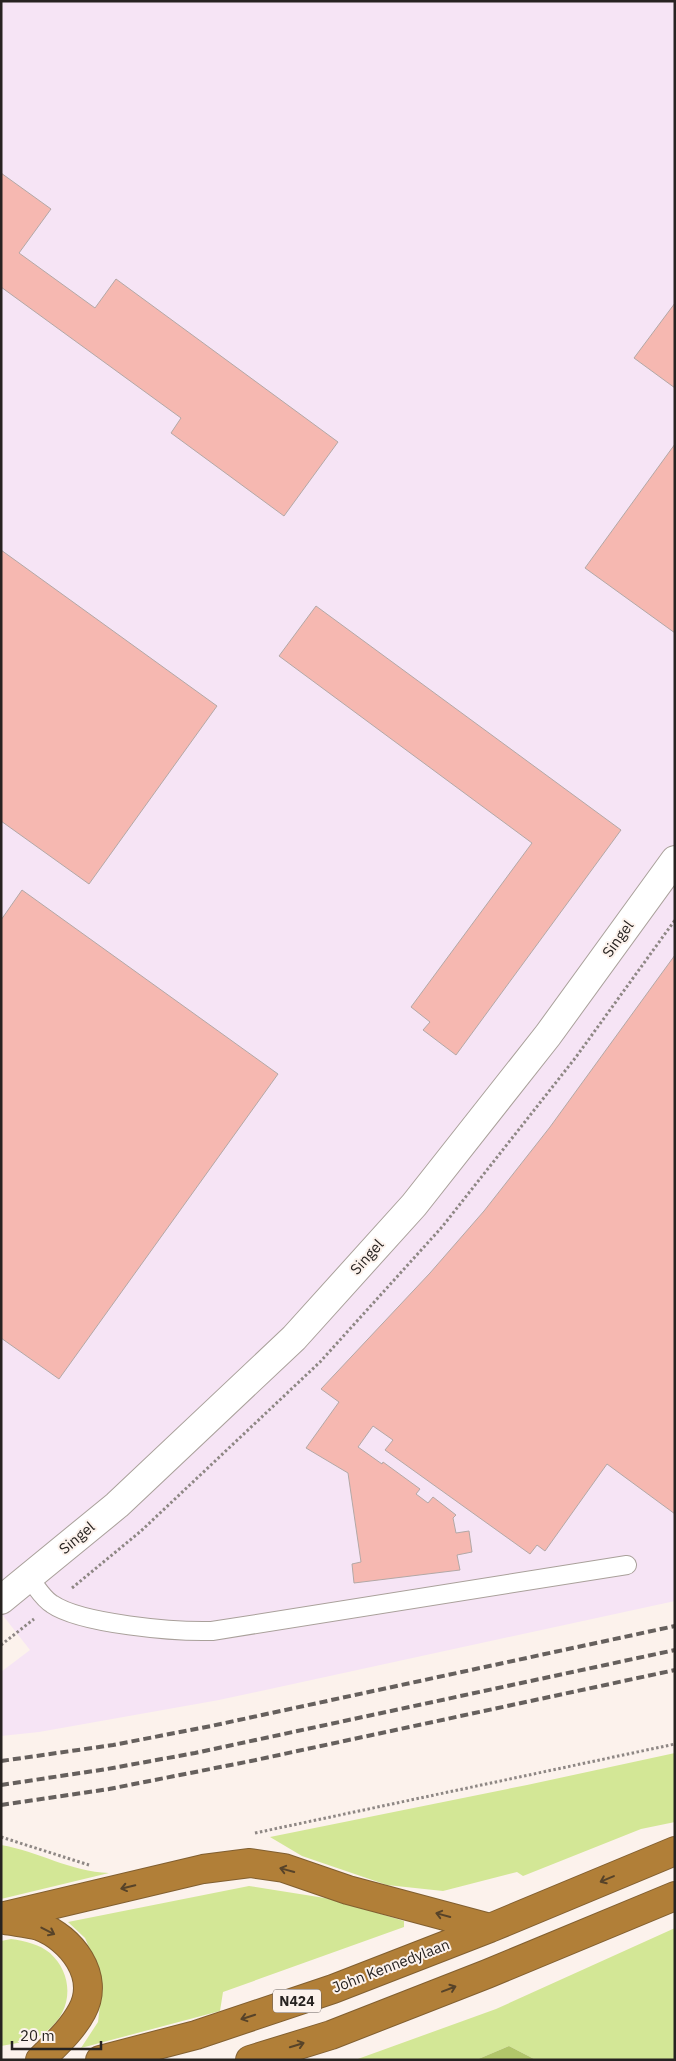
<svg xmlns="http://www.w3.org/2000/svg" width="676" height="2061" viewBox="0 0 676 2061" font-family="'IBM Plex Sans',sans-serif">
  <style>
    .industrial { fill: #f6e4f5 }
    .green { fill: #d3e796 }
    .forest { fill: #b1c66a }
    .building { fill: #f6b8b1; stroke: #b3a8a6 }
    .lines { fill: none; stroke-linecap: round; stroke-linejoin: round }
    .lane-casing { stroke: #a9a09a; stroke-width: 20 }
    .street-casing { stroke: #a9a09a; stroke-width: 30 }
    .highway-casing { stroke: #815f30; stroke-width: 30 }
    .path { stroke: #8e8784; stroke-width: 3; stroke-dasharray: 2.5 2.5; stroke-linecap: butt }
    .lane { stroke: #fff; stroke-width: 18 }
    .street { stroke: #fff; stroke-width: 28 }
    .highway { stroke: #b17f38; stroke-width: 28 }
    .rail { stroke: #66605d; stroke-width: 4; stroke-dasharray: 8 4; stroke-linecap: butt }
    .oneway { stroke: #574329 }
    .labels { text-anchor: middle; stroke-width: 4; stroke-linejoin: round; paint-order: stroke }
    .shield { fill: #fcf2ec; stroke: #67615e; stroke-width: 1 }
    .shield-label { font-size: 14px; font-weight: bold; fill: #272321 }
    .street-label { font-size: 15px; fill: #272321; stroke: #fcf2ec }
  </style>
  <rect width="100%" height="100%" fill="#fcf2ec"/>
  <path class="industrial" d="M1,1H675V1601L219,1700L39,1732L1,1736V1672L30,1650L1,1613Z"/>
  <path class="green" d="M675,1753V1822L641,1829L523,1876L517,1872L443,1891L387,1885L302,1856L270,1837L527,1785Z
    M1,1845C38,1851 71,1872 109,1873L1,1899Z
    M249,1886L331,1899L404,1921V1927L223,1992L220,2011L81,2048L98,2022L101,1996L98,1968L85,1938L68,1922Z
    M675,1928V2060H536L509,2046L476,2060H355L496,2009Z
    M11,1939C25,1941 39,1944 50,1953C74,1975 73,2010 48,2030C35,2041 17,2043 1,2046V1941Z"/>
  <path class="forest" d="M509,2046L536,2060H476Z"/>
  <path class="building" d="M1,173L51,209L19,253L95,308L116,279L338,442L284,516L171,433L181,418L1,287Z
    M675,303V388L634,358Z
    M675,444V633L585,568Z
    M1,550L217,706L89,884L1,821Z
    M316,606L621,830L456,1055L423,1030L430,1022L411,1007L532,843L279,656Z
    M22,890L278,1074L59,1379L1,1338V920Z
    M675,955V1514L607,1464L545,1551L537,1545L530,1554L385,1450L393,1440L373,1426L358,1447L382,1464L383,1462L420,1489L416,1494L428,1503L433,1497L456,1515L453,1518L456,1533L469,1531L472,1552L457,1555L460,1570L354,1583L352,1564L361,1562L348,1473L306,1448L339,1402L321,1389L430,1273L484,1211L550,1127Z"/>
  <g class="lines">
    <g class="lane-casing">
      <path id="lane" d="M29,1578C36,1586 43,1599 52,1604C81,1624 175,1632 212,1631L627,1565"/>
    </g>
    <g class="street-casing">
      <path id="street" d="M1,1600L117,1505L294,1338L414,1205L548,1035L675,860"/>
    </g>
    <g class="highway-casing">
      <path id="highway" d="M1,1917L203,1869L250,1863L284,1868L348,1890L490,1928
        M5,1920C16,1922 29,1923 39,1926C71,1938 101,1976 82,2011C72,2030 56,2044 40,2060
        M100,2060L196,2035L333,1989L490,1928L675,1851
        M250,2060L331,2035L487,1974L675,1896"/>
    </g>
    <path class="path" d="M72,1588L141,1531L320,1362L442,1227L576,1057L675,920
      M1,1645L34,1619
      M255,1833L675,1744
      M1,1837L89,1865"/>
    <use href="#lane" class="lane"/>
    <use href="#street" class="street"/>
    <use href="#highway" class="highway"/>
    <path class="rail" d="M1,1761L113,1745L211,1726L675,1626
      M1,1785L107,1769L195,1753L675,1650
      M1,1805L109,1789L251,1761L675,1670"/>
  </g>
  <defs><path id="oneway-shaft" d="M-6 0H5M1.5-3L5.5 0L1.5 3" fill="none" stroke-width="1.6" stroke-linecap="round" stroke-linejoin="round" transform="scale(1.25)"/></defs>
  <g class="oneway">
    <use href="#oneway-shaft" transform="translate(287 1870) rotate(-165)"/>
    <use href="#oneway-shaft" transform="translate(607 1879) rotate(157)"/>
    <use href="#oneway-shaft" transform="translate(128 1887) rotate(167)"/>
    <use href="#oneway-shaft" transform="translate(443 1915) rotate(-165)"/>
    <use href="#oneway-shaft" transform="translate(48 1931) rotate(27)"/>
    <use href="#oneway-shaft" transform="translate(449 1989) rotate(-21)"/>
    <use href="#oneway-shaft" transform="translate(248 2017) rotate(162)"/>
    <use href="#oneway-shaft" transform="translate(297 2045) rotate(-17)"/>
  </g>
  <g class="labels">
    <rect class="shield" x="273" y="1989.5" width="48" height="23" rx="4"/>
    <g class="shield-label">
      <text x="297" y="2006">N424</text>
    </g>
    <g class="street-label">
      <text transform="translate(618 939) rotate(-54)" y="5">Singel</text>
      <text transform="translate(367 1257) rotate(-48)" y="5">Singel</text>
      <text transform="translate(77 1538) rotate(-40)" y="5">Singel</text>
      <text transform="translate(391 1966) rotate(-21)" y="5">John Kennedylaan</text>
    </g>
  </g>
  <rect width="676" height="2061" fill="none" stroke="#272321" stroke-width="5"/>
  <path d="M12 2041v8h89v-8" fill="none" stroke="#272321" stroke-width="2.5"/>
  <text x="20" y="2041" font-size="15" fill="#272321" stroke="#fcf2ec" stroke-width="4" paint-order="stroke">20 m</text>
</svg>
